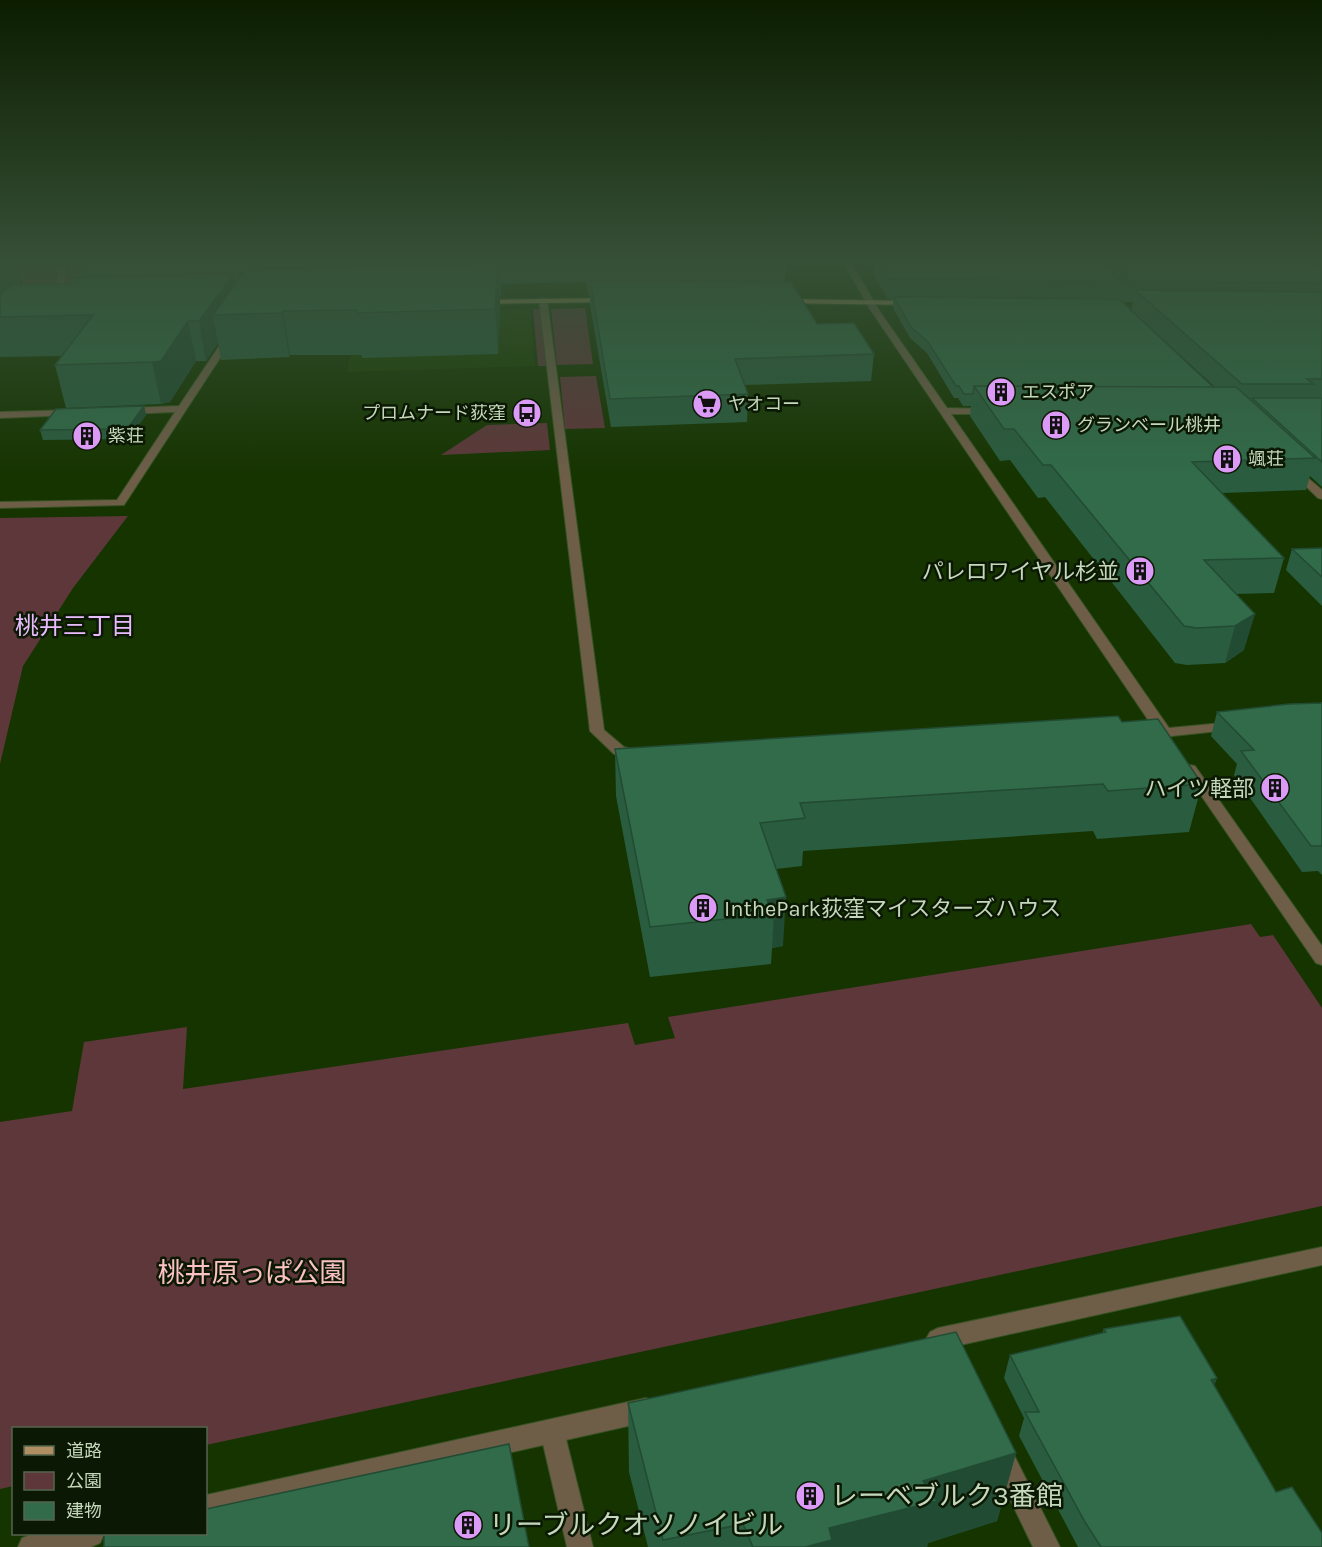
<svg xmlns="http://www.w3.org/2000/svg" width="1322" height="1547" viewBox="0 0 1322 1547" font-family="Karla,'Noto Sans JP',sans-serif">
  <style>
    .built { fill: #1b3e00 }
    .green { fill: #5e373a }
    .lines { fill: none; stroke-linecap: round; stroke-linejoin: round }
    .pedestrian-casing { stroke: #365222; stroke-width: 2 }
    .minor-casing { stroke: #365222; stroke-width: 2 }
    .tertiary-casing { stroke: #365222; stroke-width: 2 }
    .primary-casing { stroke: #365222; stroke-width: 2 }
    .pedestrian { fill: #6e5e48; fill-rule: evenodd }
    .minor { fill: #6e5e48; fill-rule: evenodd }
    .tertiary { fill: #6e5e48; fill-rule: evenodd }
    .primary { fill: #af8f62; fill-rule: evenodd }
    .wall { fill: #2a5c3f; fill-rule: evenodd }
    .shaded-wall { fill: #224b33 }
    .building { fill: #316b49; stroke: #224b33; stroke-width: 1.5 }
    .labels { text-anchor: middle; stroke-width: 5; stroke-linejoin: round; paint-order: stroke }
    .far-poi-label { font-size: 18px; fill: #c5d8bc; stroke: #0b1804; text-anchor: start }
    .poi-label { font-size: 22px; fill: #c5d8bc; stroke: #0b1804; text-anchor: end }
    .neighbourhood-label { font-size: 24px; fill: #e8bcfc; stroke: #0b1804 }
    .near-park-label { font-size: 27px; fill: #fcc1c3; stroke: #0b1804 }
    .near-poi-label { font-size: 27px; fill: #c5d8bc; stroke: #0b1804; text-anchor: start }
  </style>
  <rect width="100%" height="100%" fill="#163400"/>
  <path class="built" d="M530,309L535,366L347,372L359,314Z"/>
  <path class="green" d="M0,260H360L83,291L18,295L23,280H0Z
    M585,308L593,364L557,365L551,309Z
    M533,309H541L547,366H538Z
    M596,376L605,428L565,429L560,377Z
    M547,423L550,450L441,455L487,425Z
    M128,516L73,588L23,666L0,764V518Z
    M1251,924L1260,937L1273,935L1322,1008V1206L206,1445V1428H14L13,1486L0,1489V1122L72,1111L84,1042L187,1027L183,1089L628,1023L635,1045L675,1038L668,1017Z"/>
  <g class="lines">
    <g class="pedestrian-casing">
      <path id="pedestrian" d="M58,260H66L64,297L60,299L56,297Z"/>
    </g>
    <g class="minor-casing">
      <path id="minor" d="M842,260H850L878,309L947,408L992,409L994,411L989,414H951L1169,728L1233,722L1240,726L1238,729L1172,736L1166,739L1159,736L870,309Z
        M228,333L235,335L124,505L0,508V502L117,500L175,412L126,414L121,411L126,408L179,406Z
        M72,410L75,411V415L0,418V412Z
        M1294,466L1322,490V499L1318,498L1290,471V467Z
        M1190,765L1195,766L1322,946V965L1316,963L1183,769Z
        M552,1419L561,1423L564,1431L593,1547H567L540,1431L543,1423Z
        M1001,1444L1010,1447L1060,1547H1033L989,1456L992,1447Z"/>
    </g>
    <g class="tertiary-casing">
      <path id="tertiary" d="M543,298L547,300L604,730L624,747L640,751L642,754L635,758L614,754L590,731L539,300Z
        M1322,1247V1265L938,1350L930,1346L926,1339L930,1332L938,1328Z
        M646,1398L655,1402L658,1410L655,1418L646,1422L206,1521V1495Z
        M33,1534H104L100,1543L91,1547H18L22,1538Z"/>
    </g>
    <g class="primary-casing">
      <path id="primary" d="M611,298H614V302L482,304L478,302L482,300Z
        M782,299L914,301L918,303L914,305L779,303L778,301Z"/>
    </g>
    <use href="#pedestrian" class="pedestrian"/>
    <use href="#minor" class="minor"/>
    <use href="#tertiary" class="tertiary"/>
    <use href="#primary" class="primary"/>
  </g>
  <path class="wall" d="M0,260L22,285L71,284L80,278L79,276L88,260H784L786,263L785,282L817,324L874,354L871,381L745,385L748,394L747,422L611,427L590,305V296H589L586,282L501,284V297H500V305L498,354L362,358V355H290L289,357L221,360L218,343L206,361H196L170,402L161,404L66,408L55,365L62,356L0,357Z
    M874,260H1322V487L1310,476L1306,490L1222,493L1284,558L1274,593L1236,594L1244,650L1225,663L1187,665L1175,663L1045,497L1038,498L1010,460L1000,461L970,416L971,406H963L958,398H954L927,353L910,338L893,308V299H888L873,274ZM1122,302H1133L1131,310L1215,387H1213Z
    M144,406L146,415L129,439L43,440L40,430Z
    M1322,548V606L1286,570L1292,549Z
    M1322,703V875L1318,871L1302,872L1234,775L1237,764L1211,736L1217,712Z
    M1122,722L1202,784L1189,832L1097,839L1093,831L803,851L802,866L776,869L783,946L772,948L771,964L650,977L616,796L615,749Z
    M1104,1329L1217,1378L1214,1386L1276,1492L1322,1547H1078L1019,1436L1024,1418L1004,1378L1010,1355L1102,1333Z
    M628,1403L1016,1453L997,1521L928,1543L927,1547H648L629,1472Z"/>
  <path class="shaded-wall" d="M4,260H15L22,287L0,317V265Z
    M322,260H353L325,266L328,288L318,271V263Z
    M499,260H500L501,284V297Z
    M498,263L500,305L498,354L495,309Z
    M233,275L239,312L213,315L218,343L206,361L199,321Z
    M283,311L290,355L289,357L282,313Z
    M188,321L196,361L170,402L161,404L152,362Z
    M144,406L146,415L129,439L127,429Z
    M1255,614L1244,650L1225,663L1235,626Z
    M786,897L783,946L772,948L774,914L767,900Z
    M1217,1378L1208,1402L1211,1380Z
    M1016,1453L997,1521L928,1543L927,1547H805L829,1528L923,1481Z"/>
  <path class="building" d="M88,260H322L318,263V268L246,269L244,272L79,276Z
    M333,260H499V262L325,266Z
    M587,260H784L786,263L588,262Z
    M878,260H1103L1117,279L1125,280L1128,275L1116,260H1314L1322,266V283L889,279Z
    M498,263L495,309L357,313V310L283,311L282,313L213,315L246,269Z
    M233,275L199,321H188L161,361L152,362L55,365L93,315L0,317V295L11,285L71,284L73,278Z
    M590,280L791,282L817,324L854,323L874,354L735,359L748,394L610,399Z
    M1135,290L1322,292V379H1307L1313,384H1242Z
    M894,297L1119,299L1213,387L974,386L973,394H964L959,386H956L928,342L911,327Z
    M974,386L1236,387L1315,458L1192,462L1284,558L1204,560L1255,614L1235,626L1197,628L1184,626L1051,465H1043L1014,429H1004Z
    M1252,398H1322V462Z
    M144,406L127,429L40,430L56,409Z
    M1322,548V577L1292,549Z
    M1322,703V846H1311L1241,751L1254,750L1217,712L1289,704Z
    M1118,716L1122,722L1158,719L1202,784L1108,791L1103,784L800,803L805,818L760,823L786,897L767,900L774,914L650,927L615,749Z
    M1180,1316L1217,1378L1211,1380L1276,1492L1292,1487L1322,1533V1547H1101L1085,1522L1025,1412H1039L1010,1355L1106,1332L1104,1329Z
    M956,1332L1016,1453L923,1481L937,1501L829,1528L832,1540L805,1547H753L743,1524L663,1540L628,1403Z
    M509,1444L529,1547H104V1533H206V1509Z"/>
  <linearGradient id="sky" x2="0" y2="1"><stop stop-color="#0c1d00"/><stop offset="0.55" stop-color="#365037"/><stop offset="1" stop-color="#365037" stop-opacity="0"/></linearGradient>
  <rect width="1322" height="476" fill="url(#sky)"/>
  <defs>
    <g id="building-disc" transform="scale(1.5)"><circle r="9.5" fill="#da9af6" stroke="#0b1804"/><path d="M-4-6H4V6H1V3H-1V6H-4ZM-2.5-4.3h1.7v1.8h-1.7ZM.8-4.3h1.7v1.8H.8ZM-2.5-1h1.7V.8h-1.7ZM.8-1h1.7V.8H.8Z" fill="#111"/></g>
    <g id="supermarket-disc" transform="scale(1.5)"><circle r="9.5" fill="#da9af6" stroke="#0b1804"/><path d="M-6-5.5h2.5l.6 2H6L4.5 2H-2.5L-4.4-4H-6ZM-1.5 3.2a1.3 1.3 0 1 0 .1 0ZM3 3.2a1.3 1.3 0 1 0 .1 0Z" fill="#111"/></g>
    <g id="bus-disc" transform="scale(1.5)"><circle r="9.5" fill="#da9af6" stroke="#0b1804"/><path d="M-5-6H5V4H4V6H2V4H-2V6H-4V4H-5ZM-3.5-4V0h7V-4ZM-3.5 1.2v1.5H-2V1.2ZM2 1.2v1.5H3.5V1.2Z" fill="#111"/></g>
  </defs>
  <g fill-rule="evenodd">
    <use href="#building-disc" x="1001" y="392"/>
    <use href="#supermarket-disc" x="707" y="404"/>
    <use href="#bus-disc" x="527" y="413"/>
    <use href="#building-disc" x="1056" y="425"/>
    <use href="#building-disc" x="87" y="436"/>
    <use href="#building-disc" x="1227" y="459"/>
    <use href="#building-disc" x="1140" y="571"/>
    <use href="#building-disc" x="1275" y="788"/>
    <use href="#building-disc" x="703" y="908"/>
    <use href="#building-disc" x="810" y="1496"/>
    <use href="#building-disc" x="468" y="1525"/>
  </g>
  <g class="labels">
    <g class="far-poi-label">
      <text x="1022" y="398">エスポア</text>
      <text x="728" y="410">ヤオコー</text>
      <text x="506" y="419" text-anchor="end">プロムナード荻窪</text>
      <text x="1077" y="431">グランベール桃井</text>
      <text x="108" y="442">紫荘</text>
      <text x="1248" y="465">颯荘</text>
    </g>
    <g class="poi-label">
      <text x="1119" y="579">パレロワイヤル杉並</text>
      <text x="1254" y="796">ハイツ軽部</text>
      <text x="724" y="916" text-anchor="start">InthePark荻窪マイスターズハウス</text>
    </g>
    <g class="neighbourhood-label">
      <text x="75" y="634">桃井三丁目</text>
    </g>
    <g class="near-park-label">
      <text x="252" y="1282">桃井原っぱ公園</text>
    </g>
    <g class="near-poi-label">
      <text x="831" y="1505">レーベブルク3番館</text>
      <text x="489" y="1534">リーブルクオソノイビル</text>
    </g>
  </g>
  <rect x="12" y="1427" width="195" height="108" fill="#0b1804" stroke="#55654e" stroke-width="1.5"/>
  <rect x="24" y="1446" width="30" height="9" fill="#af8f62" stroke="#55654e" stroke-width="1.5"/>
  <text x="66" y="1457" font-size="18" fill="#c5d8bc">道路</text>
  <rect x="24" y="1472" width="30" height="18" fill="#5e373a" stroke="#55654e" stroke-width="1.5"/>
  <text x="66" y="1487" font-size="18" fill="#c5d8bc">公園</text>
  <rect x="24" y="1502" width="30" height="18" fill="#316b49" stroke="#55654e" stroke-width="1.5"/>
  <text x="66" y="1517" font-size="18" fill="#c5d8bc">建物</text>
</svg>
